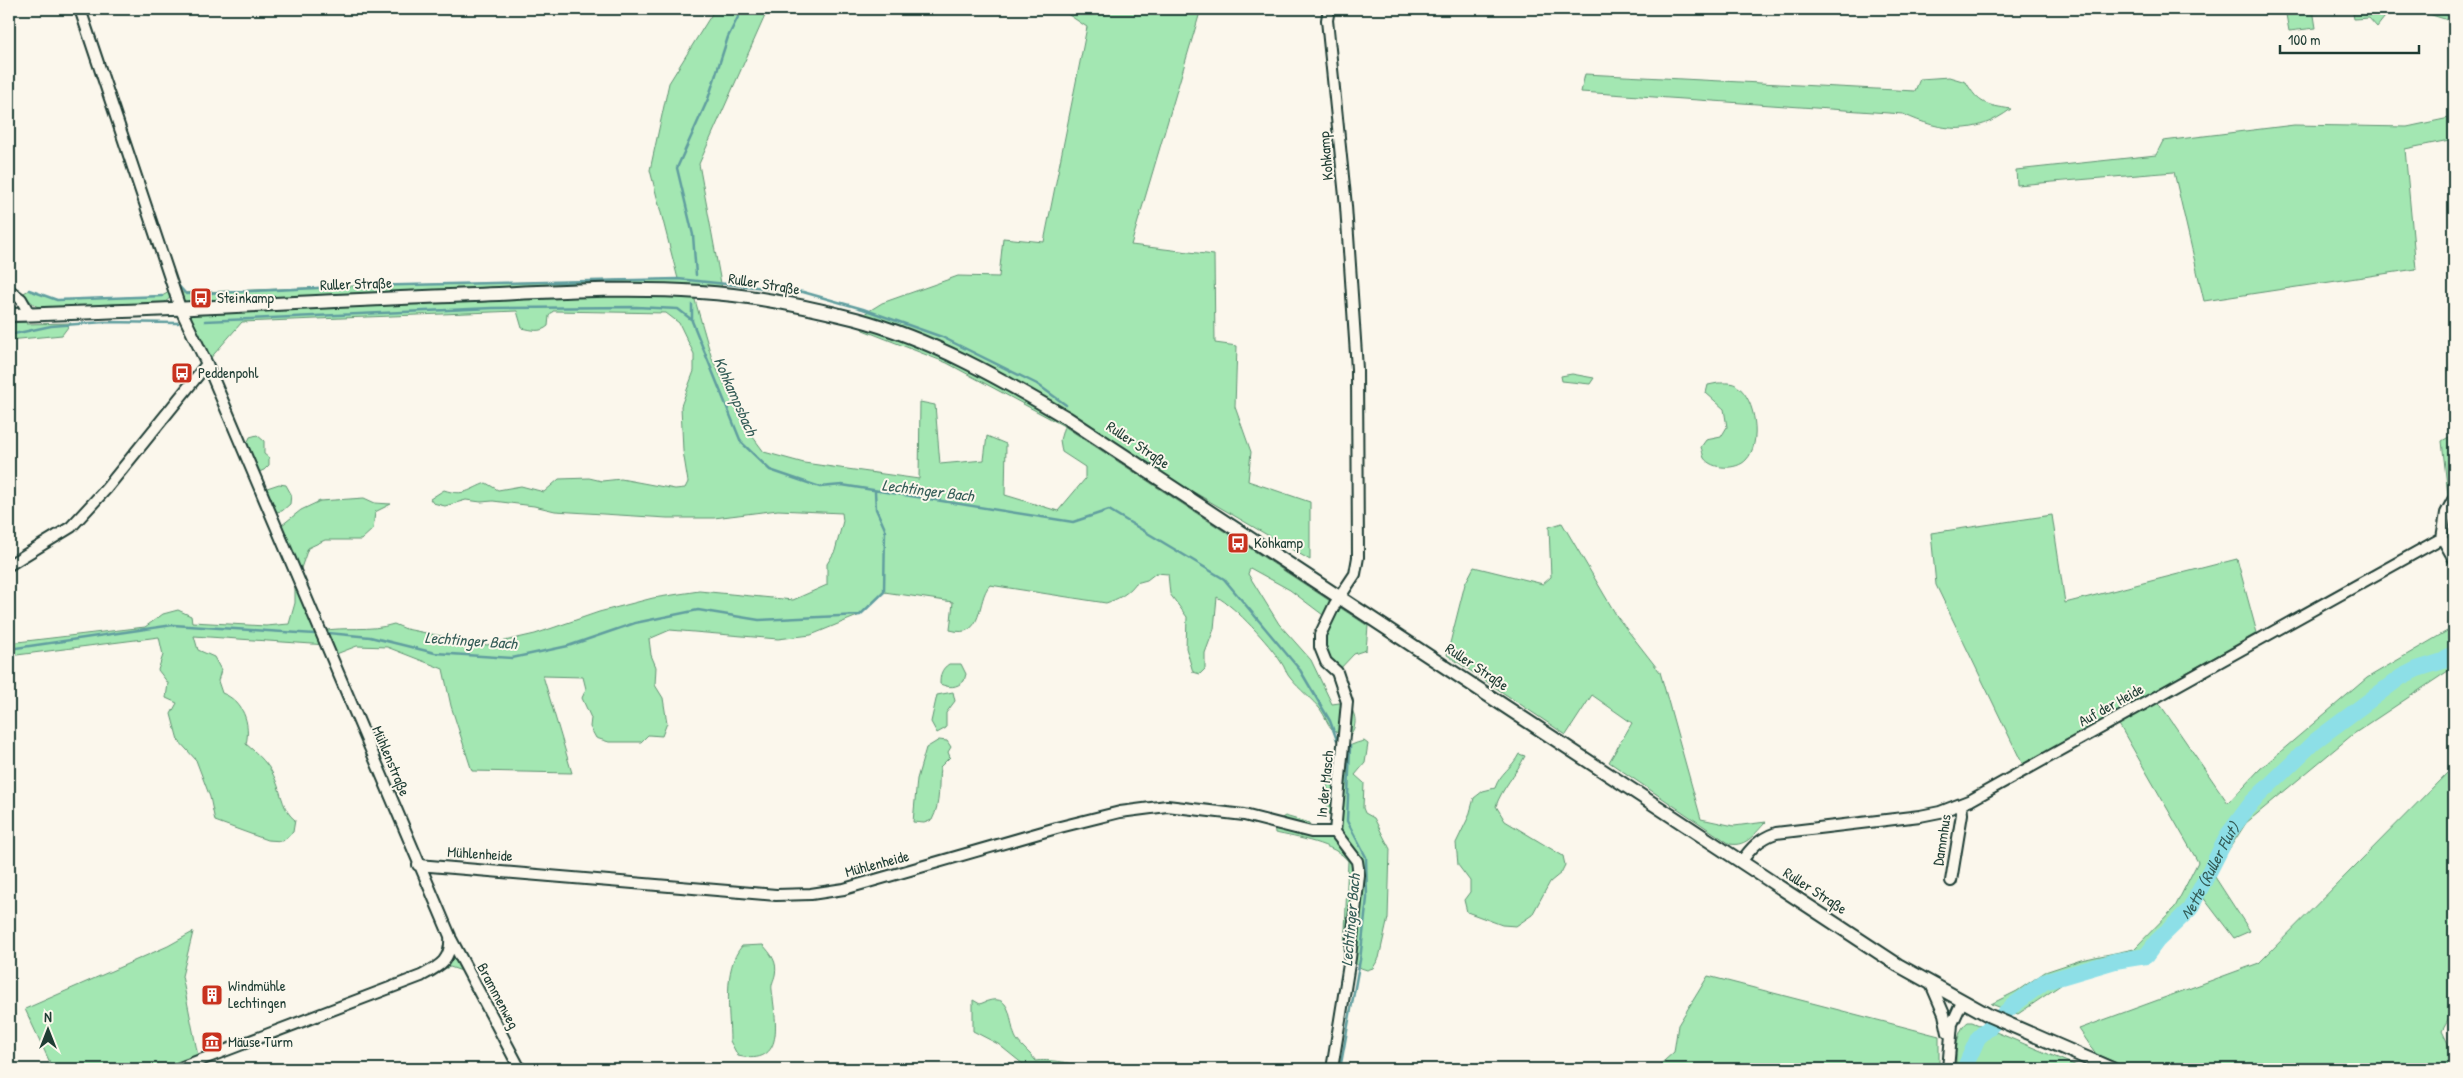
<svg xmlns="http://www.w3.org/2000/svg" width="2463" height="1078" viewBox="0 0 2463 1078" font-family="'Patrick Hand',sans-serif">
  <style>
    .green { fill: #a3e7b2; stroke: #619273 }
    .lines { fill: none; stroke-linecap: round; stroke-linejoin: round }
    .stream { stroke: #619e9f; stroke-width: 2.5 }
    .river { stroke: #8ddfe7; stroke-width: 16 }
    .minor-casing { stroke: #1f3d34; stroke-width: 14 }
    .major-casing { stroke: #1f3d34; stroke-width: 16 }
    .minor { stroke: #fbf7ec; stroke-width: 10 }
    .major { stroke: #fbf7ec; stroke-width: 12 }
    .labels { text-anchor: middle; stroke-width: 4; stroke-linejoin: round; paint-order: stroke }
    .street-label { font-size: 15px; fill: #1f3d34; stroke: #fbf7ec }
    .poi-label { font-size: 15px; fill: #1f3d34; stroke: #fbf7ec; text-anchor: start }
    .water-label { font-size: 16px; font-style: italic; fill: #355d58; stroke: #fbf7ec }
  </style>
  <rect width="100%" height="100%" fill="#fbf7ec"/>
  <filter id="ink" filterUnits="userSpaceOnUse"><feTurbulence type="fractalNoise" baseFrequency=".02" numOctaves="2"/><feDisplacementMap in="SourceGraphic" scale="10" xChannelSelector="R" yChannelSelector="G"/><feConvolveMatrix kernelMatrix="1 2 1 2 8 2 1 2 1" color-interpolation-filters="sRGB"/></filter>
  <g filter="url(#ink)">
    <path class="green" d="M715,9H768L699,164L723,294L700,292L695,300L712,359L747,429L764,452L804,463L919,479L920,402L935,405L940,464L984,460L987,436L1006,444L1005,495L1058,511L1085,479V467L1062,452L1060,440L1064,426L947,363L863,330L856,319L882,303L958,276L999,277L1003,238L1044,242L1087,27L1060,9H1201L1131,245L1214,255L1215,343L1237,346L1235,407L1251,452L1248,481L1310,502V560L1067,418L1064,426L1368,626L1366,650L1354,654L1337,672L1320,647L1327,618L1290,590L1250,568L1248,574L1279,624L1311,660L1332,704L1347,702C1356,713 1359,726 1348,737C1326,730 1331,725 1320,709C1314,701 1298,688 1291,679C1286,674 1285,667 1281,662C1269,644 1236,607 1217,597L1214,629L1205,653V669L1200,674L1193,672L1186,648L1187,617L1170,594L1168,574L1156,573L1147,580L1136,583C1128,594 1118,599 1106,603L990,585C976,599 985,640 950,630L953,602L884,592L860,615L811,635L778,639L670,630L649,639L651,655L656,667L655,685L663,698L667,723L662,736L648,735L641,742H609L596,738L590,727L591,718L582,698L586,689L583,677L543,676L572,773L472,771L451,706L443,669L387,647L357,646L331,656L327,645L194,636L198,650L214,657L221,670L218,681L222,693C243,701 251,723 246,744C259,755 270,765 276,781C282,795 283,811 295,820L293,832L283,841L267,840L215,821L210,797L196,760L178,740L171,714L177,703L166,698L168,683L158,670L163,655L159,637L9,656V643L145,627L163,614L178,610L191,616L192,622L266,626L289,624L295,603V589L298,577L277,529L301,510L320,501L364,498L375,503L391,504L375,512L373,529L361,540H325L308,548L298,577L321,631C346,626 369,632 394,624L406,629L487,645L535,634L599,612L653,598L699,591L793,600L827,585V564L835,551L843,521L842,513L778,510L714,518H667L555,511L534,506L493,501L481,502L466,500L445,506L433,503L430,499L444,490C465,497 469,489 486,483L498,490L521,486L544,492L559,479L589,478L602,481L621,479L675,489L685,488L688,482L683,451L681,406L694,371V354L679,323L666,313L553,311L549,316L548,326C540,333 532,330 522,328L517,311L242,322L208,361L179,293L352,286L678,279L650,170L669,83Z
      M2285,9H2313L2316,28L2289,31Z
      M2352,9H2391L2377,27L2369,18L2354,19Z
      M2413,9H2454V22Z
      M1585,74L1915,91L1920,79L1949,77L1966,82C1979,105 1987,105 2011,109C1975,136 1942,132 1903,114L1581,92Z
      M2454,117V139L2405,149L2416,269L2204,301L2174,172L2017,185L2016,170L2156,155L2163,141L2294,125L2407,127Z
      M29,290L57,300L162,296L171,291V297L164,303L46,309L36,306L22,294Z
      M26,322L27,324L71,323L62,335L9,340V323Z
      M1572,374L1594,378L1590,384L1562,381L1561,376Z
      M1718,383C1724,383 1733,382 1737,386C1756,399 1762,444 1746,460C1737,470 1712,470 1704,458C1703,455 1702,450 1701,447L1706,440L1721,437L1727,427L1724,409L1706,393L1708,385Z
      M2454,434V486L2448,495L2442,441Z
      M257,435L264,441V454L269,458V465L264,470L254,474L244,450L250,437Z
      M279,484L286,485L291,494L290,504L282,511L270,513L263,495L267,488Z
      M2052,515L2065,603L2237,559L2257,633L2023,765L1936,585L1931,533Z
      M1562,523L1618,618L1660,672L1701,819L1734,826L1766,822C1755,833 1747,847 1730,844L1609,762L1632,723L1592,695L1566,735L1447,655L1465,584L1474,567L1543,584L1551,577L1549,527Z
      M2454,627V667L2352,735L2246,823L2213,874L2250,931L2234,938L2199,892L2190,909L2157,941L2146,956L2074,976L2018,1014L1991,1004L2017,991L2045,972L2081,960L2134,949L2175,907L2198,862L2117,721L2157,700L2228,803L2260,769L2367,678Z
      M949,664H961L966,674L964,681C956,688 950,688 940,684C940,676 941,669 949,664Z
      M953,692L955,701L946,713V728L937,733L931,722L937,695Z
      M939,740L947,741L951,747L948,752L950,757L940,767C938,784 941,803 932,820L924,823L913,822L917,779L926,748Z
      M1364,741L1368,744L1365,763L1355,775L1364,783L1363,808L1365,813L1374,818L1390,849L1388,918L1379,958L1373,968L1367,970L1361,968L1344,953L1348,861C1336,844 1295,837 1275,833L1274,823L1285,816L1309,823L1311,832H1335L1336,817L1328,813C1325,780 1326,749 1364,741Z
      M1519,754L1525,756C1516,774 1501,790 1496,806L1505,821L1563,856L1565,865L1561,873L1550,882L1532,915L1516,926L1502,925L1467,912L1464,900L1470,892V881L1458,865L1456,843L1469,816L1474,798L1483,791L1495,788C1500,773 1512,768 1519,754Z
      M2454,766V1010L2442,1031L2454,1056V1069H2131L2096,1054L2079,1029L2259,963Z
      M193,932L182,976L199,1061L178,1069H53L25,1009L168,946Z
      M763,945C771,954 778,962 775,975C774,980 771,984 772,990C775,1020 787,1067 738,1056L730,1041C730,1012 722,969 742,946Z
      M451,949L468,973L450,967L421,976Z
      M1708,976L1939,1036V1069H1655L1674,1052L1678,1025Z
      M973,1000L980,1004C1016,987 1007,1025 1017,1040C1022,1047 1031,1054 1036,1061C1045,1059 1079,1063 1085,1069H1029L998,1044L973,1031Z
      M1968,1022H1972L2084,1069H1956C1956,1055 1955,1031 1968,1022Z"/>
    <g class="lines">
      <path class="stream" d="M696,275L693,235L677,168L708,99L728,37L742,9
        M177,284L186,294L339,287
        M362,286L678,279L803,292L863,309L942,337L1037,384L1066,405
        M29,290L57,300L162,296
        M692,305V321L741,442L770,470L820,487L842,485L1073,522L1109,510L1224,579L1300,670L1330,721L1337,740
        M205,321L492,308L636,307L678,309L692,320
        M9,335L51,326L104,322L178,323
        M328,633L370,637L435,653L512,658L568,646L635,623L698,610L759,620L860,615L884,592L885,529L876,509L875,492
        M9,649L173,625L315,634
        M1340,1069L1360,960L1367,898L1366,857L1347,821L1350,746"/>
      <path class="river" id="s1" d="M1964,1069L1978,1038L2011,1007L2044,982L2115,961L2146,956L2157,941L2190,909L2229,833L2252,802L2315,741L2401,677L2417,669L2443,661L2454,653"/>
      <g class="minor-casing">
        <path id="minor" d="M80,9L180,308L207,364L450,936C452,960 440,966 421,976L177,1069
          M1329,9L1327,20L1346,206L1357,369L1358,557L1355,574L1335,604L1320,635V647L1326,662L1337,672L1347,702L1335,832L1357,861L1359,875L1350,958L1332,1069
          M9,290L21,299L30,315
          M2442,538L2454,559
          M9,565L71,527L106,489L207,364
          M1741,862C1751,848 1759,839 1776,833L1920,816L1940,812L1971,800L2442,538L2446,513L2454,498
          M418,865L776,895L811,894L844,889L1060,827L1120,812L1167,806L1244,815L1311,832H1335
          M1951,881L1962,814L1961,804
          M451,939L520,1069
          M1931,984L1944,1014L1948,1033
          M1948,1069L1952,1024L1962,1002"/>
      </g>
      <g class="major-casing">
        <path id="major" d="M9,315C156,311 303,302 450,296C533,293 617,286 700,292C752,295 805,306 856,319C931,339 1000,378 1067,418L1898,965L1990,1016L2112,1069"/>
      </g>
      <use href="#minor" class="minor"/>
      <use href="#major" class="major"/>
    </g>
  </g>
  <defs>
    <g id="bus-square" transform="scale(1.125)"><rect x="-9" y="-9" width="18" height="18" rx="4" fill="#c8321e" stroke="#fbf7ec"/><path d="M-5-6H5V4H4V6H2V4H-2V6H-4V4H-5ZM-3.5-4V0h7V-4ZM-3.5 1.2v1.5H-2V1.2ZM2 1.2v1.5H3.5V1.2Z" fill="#fff"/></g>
    <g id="building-square" transform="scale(1.125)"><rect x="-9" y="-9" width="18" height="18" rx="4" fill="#c8321e" stroke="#fbf7ec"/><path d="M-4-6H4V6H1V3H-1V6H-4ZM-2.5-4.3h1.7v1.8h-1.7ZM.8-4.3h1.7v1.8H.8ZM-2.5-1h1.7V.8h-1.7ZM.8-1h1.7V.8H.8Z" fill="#fff"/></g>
    <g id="museum-square" transform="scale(1.125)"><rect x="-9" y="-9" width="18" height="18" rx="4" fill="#c8321e" stroke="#fbf7ec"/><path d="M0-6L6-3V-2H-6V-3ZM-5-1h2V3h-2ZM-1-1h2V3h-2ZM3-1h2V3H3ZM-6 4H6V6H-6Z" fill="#fff"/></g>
  </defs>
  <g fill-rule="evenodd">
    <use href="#bus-square" x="201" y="298"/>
    <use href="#bus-square" x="182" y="373"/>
    <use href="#bus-square" x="1238" y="543"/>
    <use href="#building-square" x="212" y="995"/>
    <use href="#museum-square" x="212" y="1042"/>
  </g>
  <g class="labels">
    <g class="street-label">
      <text transform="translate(1326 156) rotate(-95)" y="5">Kohkamp</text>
      <text transform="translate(356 284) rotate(-2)" y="5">Ruller Straße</text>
      <text transform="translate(764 284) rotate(9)" y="5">Ruller Straße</text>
      <text transform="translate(1138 445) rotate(34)" y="5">Ruller Straße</text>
      <text transform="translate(1477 667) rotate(34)" y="5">Ruller Straße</text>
      <text transform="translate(2111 705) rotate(-29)" y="5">Auf der Heide</text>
      <text transform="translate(391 761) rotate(67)" y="5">Mühlenstraße</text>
      <text transform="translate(1325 784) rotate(-84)" y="5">In der Masch</text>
      <text transform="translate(1942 840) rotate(-81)" y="5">Dammhus</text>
      <text transform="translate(480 854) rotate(4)" y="5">Mühlenheide</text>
      <text transform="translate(877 864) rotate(-15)" y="5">Mühlenheide</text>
      <text transform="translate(1815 891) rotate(33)" y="5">Ruller Straße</text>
      <text transform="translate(498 996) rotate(62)" y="5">Brammenweg</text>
    </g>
    <g class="poi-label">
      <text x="217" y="303">Steinkamp</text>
      <text x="198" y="378">Peddenpohl</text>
      <text x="1254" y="548">Kohkamp</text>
      <text x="228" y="991">Windmühle<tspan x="228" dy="17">Lechtingen</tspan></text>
      <text x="228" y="1047">Mäuse Turm</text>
    </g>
    <g class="water-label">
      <text transform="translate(736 396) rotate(66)" y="6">Kohkampsbach</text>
      <text transform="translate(928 490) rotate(7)" y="6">Lechtinger Bach</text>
      <text transform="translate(471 640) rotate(4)" y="6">Lechtinger Bach</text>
      <text dy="6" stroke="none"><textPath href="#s1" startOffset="334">Nette (Ruller Flut)</textPath></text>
      <text transform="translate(1350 920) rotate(-85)" y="6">Lechtinger Bach</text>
    </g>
  </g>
  <rect width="2463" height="1078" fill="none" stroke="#fbf7ec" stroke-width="30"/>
  <rect x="15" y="15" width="2433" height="1048" fill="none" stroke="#1f3d34" stroke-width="2" filter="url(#ink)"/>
  <g transform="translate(48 1030)" stroke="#fbf7ec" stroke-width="4" paint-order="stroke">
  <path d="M0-4L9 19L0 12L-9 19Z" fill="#1f3d34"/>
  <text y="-8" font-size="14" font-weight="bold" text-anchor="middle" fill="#1f3d34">N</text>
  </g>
  <path d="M2280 45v8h139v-8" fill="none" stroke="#1f3d34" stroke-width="2.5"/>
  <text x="2288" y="45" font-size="15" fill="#1f3d34" stroke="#fbf7ec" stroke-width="4" paint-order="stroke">100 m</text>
</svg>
